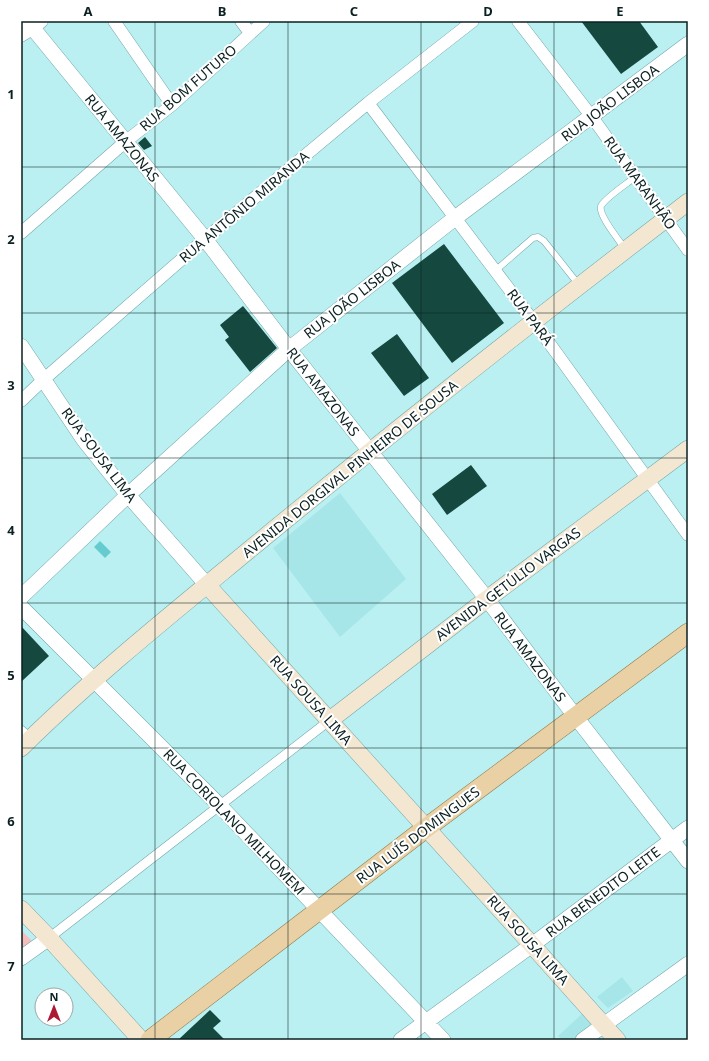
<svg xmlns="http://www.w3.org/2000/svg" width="709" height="1061" viewBox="0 0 709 1061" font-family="'Noto Sans',sans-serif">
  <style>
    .built { fill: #a7e6e8 }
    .green { fill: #f6bdbd }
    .water { fill: #65cbcf }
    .building { fill: #154940 }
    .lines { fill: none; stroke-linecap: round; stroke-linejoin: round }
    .service-casing { stroke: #75a7a9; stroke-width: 7 }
    .pedestrian-casing { stroke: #75a7a9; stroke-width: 10 }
    .minor-casing { stroke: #75a7a9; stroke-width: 13 }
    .tertiary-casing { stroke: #75a7a9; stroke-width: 16 }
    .secondary-casing { stroke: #75a7a9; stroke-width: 18 }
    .primary-casing { stroke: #927e50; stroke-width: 20 }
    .service { stroke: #fff; stroke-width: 6 }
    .pedestrian { stroke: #fff; stroke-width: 9 }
    .minor { stroke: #fff; stroke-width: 12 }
    .tertiary { stroke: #fff; stroke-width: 15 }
    .secondary { stroke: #f4e7d2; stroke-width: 17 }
    .primary { stroke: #e9d0a5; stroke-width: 19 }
    .grid { fill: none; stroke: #0b2021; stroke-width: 1; stroke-opacity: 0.55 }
    .labels { text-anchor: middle; stroke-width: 4; stroke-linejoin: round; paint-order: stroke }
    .street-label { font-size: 14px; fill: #0b2021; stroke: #fff }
    .neatline { fill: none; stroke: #0b2021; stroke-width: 1.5 }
    .grid-label { font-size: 13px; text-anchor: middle; font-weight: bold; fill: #0b2021 }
  </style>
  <rect width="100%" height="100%" fill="#bbf0f2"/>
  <path class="built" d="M340,493L406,579L340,637L273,548Z
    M622,977L633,991L608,1008L597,997Z
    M583,1013L593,1023L573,1040H562L558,1036Z"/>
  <path class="green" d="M21,930L36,945L21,956Z"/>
  <path class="water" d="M100,541L111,552L105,558L94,547Z"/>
  <path class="building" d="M581,21H639L658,47L621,74Z
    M145,137L152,146L144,150L138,143Z
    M444,244L504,323L452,363L392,283Z
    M243,306L277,348L250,372L225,340L229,337L220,325Z
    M397,334L429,378L404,396L371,353Z
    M471,465L487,486L447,515L432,494Z
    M21,626L49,656L21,682Z
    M210,1010L221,1021L213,1028L225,1040H178Z"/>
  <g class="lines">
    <g class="service-casing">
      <path id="service" d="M625,249C619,240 598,215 601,206C605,198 628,183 635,177
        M495,271L533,238L538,237L544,241L579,285"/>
    </g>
    <g class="pedestrian-casing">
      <path id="pedestrian" d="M21,730L30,738
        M49,938L330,720"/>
    </g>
    <g class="minor-casing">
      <path id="minor" d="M114,21L172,105
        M241,21L250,33
        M518,21L592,117L688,250
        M21,36L34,28L42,21
        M368,103L534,322L688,535
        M21,233L125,142L172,105L264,21
        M21,401L43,380L205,239L368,103L473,21"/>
    </g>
    <g class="tertiary-casing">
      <path id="tertiary" d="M27,21L205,239L289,349L487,599L575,716L688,861
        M21,346L84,440L128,495L207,585
        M21,597L128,495L289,349L455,218L688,44
        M21,607L220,806L443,1040
        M21,958L49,938
        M401,1040L532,945L688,828
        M583,1040L688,964"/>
    </g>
    <g class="secondary-casing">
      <path id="secondary" d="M207,585L532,945L617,1040
        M330,720L487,599L688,449
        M21,748C96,674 179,608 260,541C401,425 543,313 688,202
        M21,909L49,938L141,1040"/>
    </g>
    <g class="primary-casing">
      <path id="primary" d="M150,1040L426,828L688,633"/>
    </g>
    <use href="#service" class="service"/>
    <use href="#pedestrian" class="pedestrian"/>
    <use href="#minor" class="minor"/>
    <use href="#tertiary" class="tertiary"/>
    <use href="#secondary" class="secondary"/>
    <use href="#primary" class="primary"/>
  </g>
  <path class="grid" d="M155,21V1040M288,21V1040M421,21V1040M554,21V1040M21,167H688M21,313H688M21,458H688M21,603H688M21,748H688M21,894H688"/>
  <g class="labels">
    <g class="street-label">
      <text transform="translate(188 88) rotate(-41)" y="5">RUA BOM FUTURO</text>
      <text transform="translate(610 103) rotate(-37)" y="5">RUA JOÃO LISBOA</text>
      <text transform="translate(122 138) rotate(51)" y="5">RUA AMAZONAS</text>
      <text transform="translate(640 183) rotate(54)" y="5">RUA MARANHÃO</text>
      <text transform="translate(244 207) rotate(-40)" y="5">RUA ANTÔNIO MIRANDA</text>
      <text transform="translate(352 299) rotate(-38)" y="5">RUA JOÃO LISBOA</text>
      <text transform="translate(530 317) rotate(53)" y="5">RUA PARÁ</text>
      <text transform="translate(323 392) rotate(52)" y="5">RUA AMAZONAS</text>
      <text transform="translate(99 455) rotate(53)" y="5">RUA SOUSA LIMA</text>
      <text transform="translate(350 469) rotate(-39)" y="5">AVENIDA DORGIVAL PINHEIRO DE SOUSA</text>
      <text transform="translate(508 584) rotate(-37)" y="5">AVENIDA GETÚLIO VARGAS</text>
      <text transform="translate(530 657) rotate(53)" y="5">RUA AMAZONAS</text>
      <text transform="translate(311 700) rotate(48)" y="5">RUA SOUSA LIMA</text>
      <text transform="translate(234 822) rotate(46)" y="5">RUA CORIOLANO MILHOMEM</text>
      <text transform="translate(418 835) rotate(-37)" y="5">RUA LUÍS DOMINGUES</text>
      <text transform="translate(603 892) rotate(-37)" y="5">RUA BENEDITO LEITE</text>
      <text transform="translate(528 940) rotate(48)" y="5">RUA SOUSA LIMA</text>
    </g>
  </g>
  <rect width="709" height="1061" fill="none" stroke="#ffffff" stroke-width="44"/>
  <g transform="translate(54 1007)"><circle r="19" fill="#ffffff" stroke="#9da6a6"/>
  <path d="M0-3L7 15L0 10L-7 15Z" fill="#ad1933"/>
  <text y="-6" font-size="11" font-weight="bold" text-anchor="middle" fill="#0b2021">N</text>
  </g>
  <rect x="22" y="22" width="665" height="1017" class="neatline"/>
  <g class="grid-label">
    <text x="88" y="16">A</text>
    <text x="222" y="16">B</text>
    <text x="354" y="16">C</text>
    <text x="488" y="16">D</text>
    <text x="620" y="16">E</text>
    <text x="11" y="99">1</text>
    <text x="11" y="244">2</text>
    <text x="11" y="390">3</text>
    <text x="11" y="535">4</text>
    <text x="11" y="680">5</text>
    <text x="11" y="826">6</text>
    <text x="11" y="971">7</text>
  </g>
</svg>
